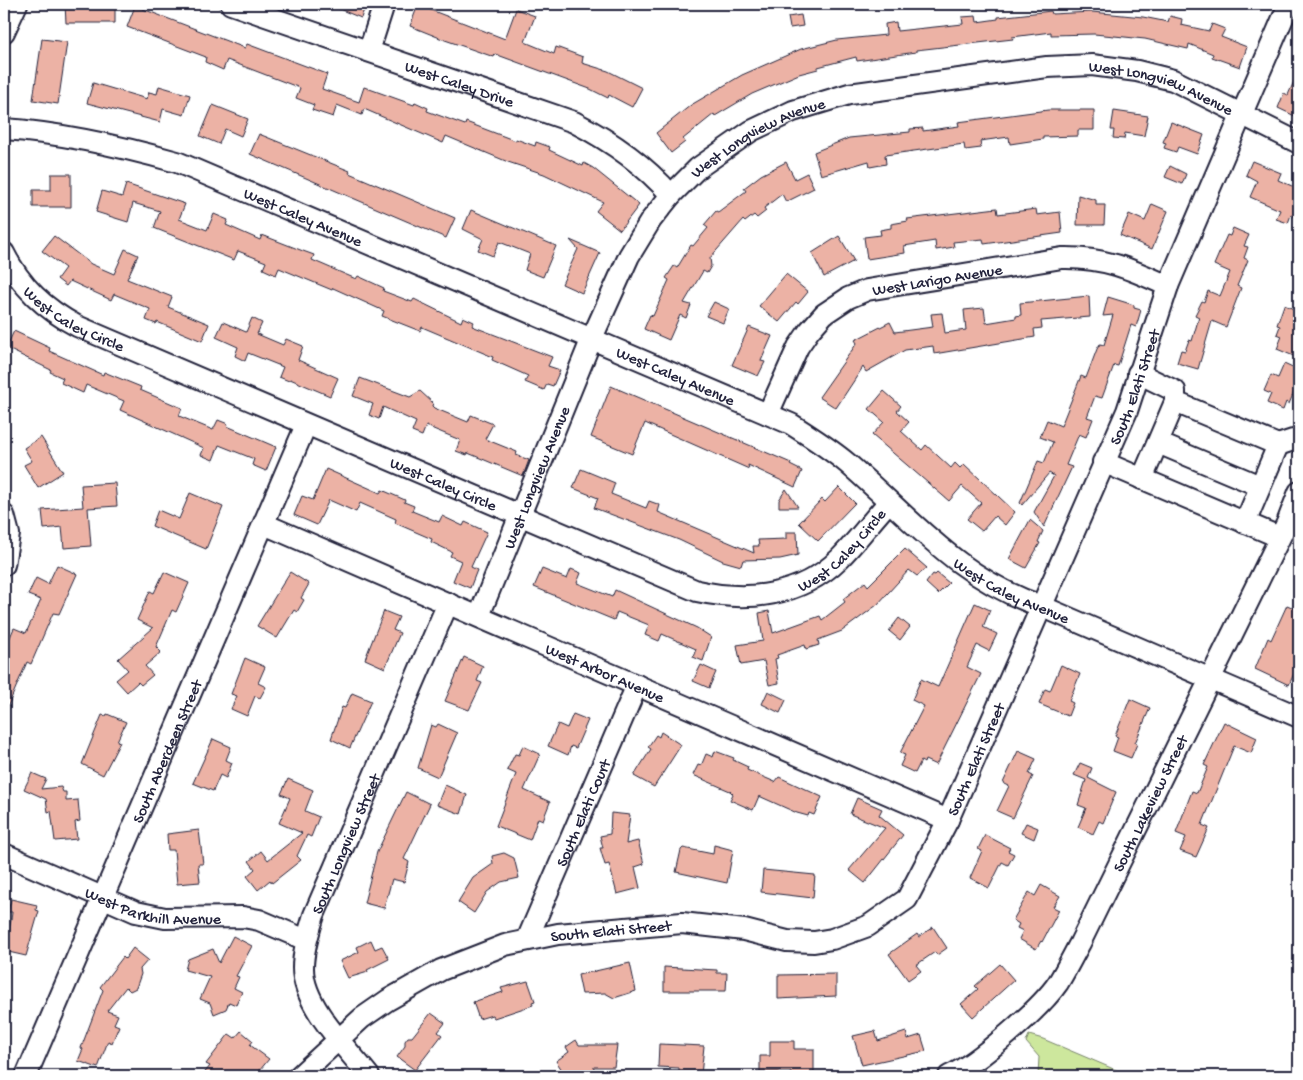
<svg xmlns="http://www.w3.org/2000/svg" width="1303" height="1080" viewBox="0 0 1303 1080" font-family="'Gochi Hand',sans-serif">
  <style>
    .green { fill: #cde79d; stroke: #78846c }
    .building { fill: #ecb2a5; stroke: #22223b }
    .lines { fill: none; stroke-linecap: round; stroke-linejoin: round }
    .minor-casing { stroke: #22223b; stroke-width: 24 }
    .minor { stroke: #fff; stroke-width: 20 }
    .labels { text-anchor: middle; stroke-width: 5; stroke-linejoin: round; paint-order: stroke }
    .street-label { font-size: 16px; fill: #22223b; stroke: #fff }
  </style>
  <rect width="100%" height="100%" fill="#fff"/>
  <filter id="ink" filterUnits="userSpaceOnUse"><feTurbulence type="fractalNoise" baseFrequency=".02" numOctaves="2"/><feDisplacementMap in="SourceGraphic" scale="10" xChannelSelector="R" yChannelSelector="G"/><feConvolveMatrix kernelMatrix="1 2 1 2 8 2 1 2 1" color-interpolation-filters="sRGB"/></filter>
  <g filter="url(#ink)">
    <path class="green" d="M1029,1035L1043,1039L1130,1076H1038L1039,1057L1026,1042Z"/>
    <path class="building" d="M65,4H115V23H66Z
      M327,4H366L361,18Z
      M418,5L505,39L516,9L535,16L525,42L554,54L556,47L583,57L582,63L608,71L642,88L632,107L609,95L608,98L590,89L495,54L494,57L445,40L410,26Z
      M135,6L245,48L247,44L327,74L322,89L359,102L364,87L414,105L415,102L428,108L427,111L465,125L466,122L516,141V139L535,146L536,142L550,147L549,150L583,166L584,163L593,168L639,205L620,230L596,211L603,202L544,174L508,162L446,136L443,143L364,109L362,115L337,105L333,117L312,110L314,105L296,98L300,88L227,60L223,70L205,62L206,57L127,27Z
      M1051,11L1052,14L1092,12L1143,17L1168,22L1170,16L1182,19L1181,25L1209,31L1212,24L1225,29L1221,37L1247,47L1240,67L1212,57L1213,54L1189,44L1188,49L1145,39L1094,34L1051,35V32L1012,37L1013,39L916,50V52L857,61L856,57L818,67V69L799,74L752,94L715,116L714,114L683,139L685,142L671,153L656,133L691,105L742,75L801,49L837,40L886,35L885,24L896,22L897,31L963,24L962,17L976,16L977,22L998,19V17Z
      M801,15L803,26L790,28L788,17Z
      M42,39L67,42L58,104L33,100Z
      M1299,70V118L1278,108L1284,93L1288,95Z
      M93,83L147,99L149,92L157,94L159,86L190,95L184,115L163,109L160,122L87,103Z
      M213,105L248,119L241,136L225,129L219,144L200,136Z
      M1048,110H1094V130H1078V136L1043,137V139L1010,144L1009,137L980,141L981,148L965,150L964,144L885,155L886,164L870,167L869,161L821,175L814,152L849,138L910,132V129L923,128V131L959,126L958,122Z
      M1114,111L1148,116L1144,136L1125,133L1124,139L1113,138L1114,130H1111Z
      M1171,122L1204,135L1197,154L1178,147L1176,152L1164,148L1166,143L1163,142Z
      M259,134L350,171L349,173L455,218L446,238L250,154Z
      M1252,161L1281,173L1278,180L1299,189V219L1291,215L1288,223L1276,219L1280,210L1250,197L1257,181L1246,175Z
      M786,162L795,179L807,173L814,188L786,202L782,194L764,208L766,211L757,218L754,215L745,222L743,220L710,258L711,266L707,273L703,271L684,303L691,305L686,318L680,315L669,340L644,329L650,315L653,316L669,280L666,278L674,266L677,268L691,245L693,246L708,228L704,225L716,211L718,212L746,191L744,188L761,175Z
      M1170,166L1186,174L1182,184L1165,177Z
      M51,174H71V207H33V190H51Z
      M126,184L185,204L179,219L207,230L214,214L228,220L226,225L260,240L262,235L303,251L314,255L312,260L356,279L358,276L384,288L383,291L412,302L414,299L461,322L463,317L474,322L472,326L552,357L548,366L560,370L553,386L547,384L544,390L525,382L528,376L492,360L493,357L422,327L420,331L382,316L384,311L333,288L332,290L279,268L276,275L263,269L266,262L238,251L234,260L154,228L160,211L133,203L128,222L96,212L102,191L122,197Z
      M1078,195L1096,200V205H1105L1104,225H1077Z
      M1152,204L1168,211L1152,249L1120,235L1129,214L1145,221Z
      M997,208L998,214L1036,209L1037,215L1060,212L1062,233L984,244L983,239L953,242L954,247L936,250L935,241L904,246L905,253L867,259L864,237L881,235L880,230L891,228V224L908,221L907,219Z
      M471,210L556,246L543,277L525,270L530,254L502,243L499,242L493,256L478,250L483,239L463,229Z
      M1233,228L1249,235L1244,246L1248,247L1244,258L1248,260L1237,286L1241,288L1226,327L1212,321L1198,369L1177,363L1181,350L1185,351L1189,340L1192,341L1199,317L1195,315L1202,301L1204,302L1208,291L1220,296L1230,272L1214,265L1227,235L1230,236Z
      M54,236L91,264L114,274L125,249L138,255L127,279L172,297L168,307L209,324L202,341L157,322L156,324L146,320L150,309L114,294L111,300L70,281L66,286L57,279L65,268L42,251Z
      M839,236L854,261L824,277L812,253Z
      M570,240L600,253L582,293L562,284L578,249Z
      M786,274L808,292L798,304L796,302L779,322L759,306Z
      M1089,296L1090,317L1041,321L1042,328L1034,329L1035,337L934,354L933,346L905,350L866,372L863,367L836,408L819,397L857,343L855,340L890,322L895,332L933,327L931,314L942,313L945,333L966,330L964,310L984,308L986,323L1016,318V316L1021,315L1020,303Z
      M1108,297L1134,305V308L1141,310L1136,327L1131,325L1118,366L1114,365L1102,398L1095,396L1087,417L1093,419L1086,437L1079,434L1066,465L1072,467L1044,527L1034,512L1054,476L1049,473L1022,505L1020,503L1038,461L1044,463L1053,442L1040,437L1047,420L1061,426L1081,376L1086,378L1097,349L1100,344L1104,345L1113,315L1103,316Z
      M714,302L729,309L723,323L706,316Z
      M1284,305L1299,311V349L1296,357L1277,349L1282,336L1277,334L1280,326L1277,325Z
      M252,318L262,323L257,334L283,345L286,339L303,346L298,360L338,378L330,396L290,379L289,381L279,377L283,367L248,353L245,361L235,356L238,347L216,337L223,322L246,332Z
      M749,327L772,336L761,361L765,362L758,376L732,365Z
      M14,331L50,348L49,351L103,375L104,372L141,387L140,390L182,408L179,416L213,430L218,420L228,424L227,426L276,447L266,471L252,465L254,459L219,445L213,460L201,455L204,448L120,410L124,401L86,385L83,393L61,383L63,378L50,372L51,370L6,348Z
      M1284,364L1299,371V380L1289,404L1286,402L1283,410L1267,403L1271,394L1264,391L1271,375L1278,378Z
      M360,378L410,397L420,391L433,403L432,406L434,408L468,422L471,415L493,424L485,439L517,452L516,455L529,460L523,476L468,453L467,455L456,451L460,440L426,426L422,436L412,432L416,422L383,407L379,419L369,415L373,404L353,396Z
      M611,386L791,463L790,465L802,471L795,487L748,465L749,469L645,423L632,454L591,437Z
      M884,391L901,406L897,411L909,422L901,431L922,450L926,445L951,468L955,463L960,468L964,464L1015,512L1005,525L995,516L982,531L967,519L981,503L962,486L949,501L872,435L884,422L869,409Z
      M41,437L63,472L38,488L24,465L32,461L24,448Z
      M326,469L380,493L382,490L405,500L404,502L414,506L412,511L439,522L442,516L463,526L465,522L487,532L471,567L477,570L470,588L453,581L461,561L450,556L452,552L431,542L432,539L395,523L396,519L360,503L356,512L329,500L317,525L294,515L302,496L313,500Z
      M581,469L615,483L611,494L646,508L649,501L660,505L658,512L754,553L753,546H759L758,540L786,539V532H797L798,555L780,559L743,560L741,566L723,561L679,540L594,508L598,498L573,488Z
      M115,483L117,506L88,508L91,546L64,548L62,527L44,529L42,510L83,507L81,485Z
      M839,487L855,503L818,541L799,523L822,499L825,502Z
      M786,489L798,507H779V500Z
      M190,493L223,507L206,549L152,526L158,510L179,519Z
      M1030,520L1043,531L1038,542L1040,543L1026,568L1009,559Z
      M905,549L927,568L917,576L909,570L877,605L842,631L818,640L819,645L806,649L805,645L777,655L778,658L775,659L779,683L769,685L764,661L741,665L737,645L763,641L759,613L769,611L773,633L820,616L822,620L845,602L843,599L865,582L868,586Z
      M57,565L77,574L59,614L53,613L31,664L27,662L4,715V651L14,628L26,633L41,600L28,595L36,578L48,584Z
      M542,569L567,579L571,569L581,573L577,583L612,597L615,590L697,628L711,637L703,661L693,657L696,649L662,634L659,641L645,635L649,625L617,612L614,620L534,587Z
      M164,572L189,583L176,612L172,610L156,647L161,652L145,666L153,675L141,685L138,682L127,692L116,680L128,670L118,659L153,628L137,620L150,591L154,593Z
      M290,572L309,584L301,598L304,600L297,612L294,610L277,638L257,626Z
      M937,573L949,583L938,594L926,583L933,574L935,575Z
      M975,603L990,610L983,627L997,634L989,651L977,645L967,667L981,674L936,765L925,760L924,763L921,761L915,773L900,766L905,755L900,753L924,706L912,700L921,679L938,687Z
      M1287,605L1299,610V662L1289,685L1255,669L1268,638L1271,640Z
      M384,611L399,617L393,630L400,633L385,668L365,659Z
      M899,618L910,627L900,640L889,631Z
      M464,657L483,666L477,681L482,683L469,710L445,701Z
      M245,658L265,667L258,683L266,687L260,698L255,696L247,716L231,709L237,696L231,694Z
      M701,665L716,672L709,688L693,681Z
      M1061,665L1080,674L1069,701L1073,703L1068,716L1039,704L1045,689L1050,691Z
      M768,691L786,700L780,713L762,704Z
      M352,693L371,701L350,748L331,739L342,707L345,708Z
      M1130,699L1150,708L1135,743L1137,744L1131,758L1113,751L1118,737L1115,736Z
      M107,714L126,722L117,741L120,742L103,775L82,764L102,715L106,716Z
      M573,714L588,720L576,748L571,746L568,755L548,746L558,724L567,728Z
      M1224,722L1257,738L1251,753L1234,746L1202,825L1209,828L1196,857L1180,851L1186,837L1176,833L1192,791L1197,793L1208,767L1204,765Z
      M438,724L457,733L438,777L418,768L431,725L436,727Z
      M661,732L681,745L654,787L634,776L651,749L648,747L656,735L659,737Z
      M213,739L231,747L226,760L232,763L226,778L220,775L213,791L193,783Z
      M523,746L540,754L524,790L550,802L543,820L538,818L530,840L496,826L516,774L507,770L515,754L519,755Z
      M715,751L734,758L733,760L748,767L747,770L775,782L779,777L822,797L814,815L809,813L808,816L797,813L759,796L753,810L730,800L733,794L730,791L693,775L698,765L701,766L706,754L713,757Z
      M1018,751L1036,759L1029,774L1033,776L1013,818L997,811L1009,786L1003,783Z
      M1080,763L1092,768L1088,778L1116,792L1103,823L1099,821L1093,834L1078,827L1086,808L1078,805L1086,780L1074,775Z
      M32,773L46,779L41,789L61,787L63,792H66V801L78,800L80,821L75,822L77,839L55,841L51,811L48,812L46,799L24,789Z
      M288,779L313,790L305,811L319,817L311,837L307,835L297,856L301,860L272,883L270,880L258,890L247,876L255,869L249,861L261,851L268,860L302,833L279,823L290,798L281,794Z
      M445,785L467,795L461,814L437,805Z
      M406,792L430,804L404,859L409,862L404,882L392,879L384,908L364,903L377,852Z
      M857,798L882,809L879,815L903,835L865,883L849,870L885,828L850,814Z
      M611,813L630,815L626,844L638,841L644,864L635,867L640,888L617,894L609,864L605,865L600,848H603L600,836L610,834Z
      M1026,823L1038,828L1034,839L1021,833Z
      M199,830L203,864H198L200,882L177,884L174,850H168L167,834Z
      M985,835L1010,848L1008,851L1014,854L1008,865L1002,862L989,888L970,878L982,851L978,849Z
      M714,845L733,850L727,883L676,872L681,850L683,848L713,854Z
      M504,853L514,858L519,878L501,882L487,892L474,913L458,902L473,878L493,864L492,856Z
      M763,870L815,875L813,898L761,892Z
      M1041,885L1060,896L1053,907L1059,910L1042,942L1041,941L1036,949L1019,939L1023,931L1017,928L1019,924L1013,920L1029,892L1035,896Z
      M11,899L37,905L36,910L39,911L26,956L4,951L11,920L12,912H8Z
      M933,927L947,948L937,955L935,952L916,965L921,971L908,980L889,954L917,934L919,937Z
      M233,936L252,946L236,976L239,977L234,988L242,992L236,1005L229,1002L226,1009L214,1014L210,1003L200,999L210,977L185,970L188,959L213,949L219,963Z
      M371,940L375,949L382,946L389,959L367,970L368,972L348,978L340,961L359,952L357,947Z
      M133,948L148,960L140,969L141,974L136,988L130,991L126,987L107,1011L118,1015L114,1024L119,1026L112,1043L108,1041L98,1068L78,1061L83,1049L81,1048L103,990L100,987L123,957L125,959Z
      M630,963L636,991L614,998L605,993L582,994L578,975Z
      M1000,964L1014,980L973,1017L961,1004L978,989L975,986Z
      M664,967L717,970V973H727L726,991H664Z
      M836,974V996L778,999V975Z
      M528,981L535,1001L532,1002L533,1005L494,1018L492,1015L479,1019L473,1002L503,992L501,988Z
      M431,1013L445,1023L438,1032L442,1035L415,1070L397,1057L405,1046V1041L408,1037H412Z
      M241,1031L253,1041L250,1045L269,1059L255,1076H202L210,1066L206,1064L229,1034L235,1038Z
      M875,1031L878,1041L906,1032L908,1039L921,1035L926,1051L862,1065L853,1036Z
      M576,1040L579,1045H617L614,1067H594L591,1076L583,1071L574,1076H566L556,1061L569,1052L566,1047Z
      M770,1041H794V1049H814V1074L791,1075V1072H760V1056H770Z
      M659,1044L704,1046L701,1075L679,1074V1068L658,1067Z"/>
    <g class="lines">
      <g class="minor-casing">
        <g id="minor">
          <path id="s1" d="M231,4L574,122C611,141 643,163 671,195"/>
          <path d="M4,32L17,4"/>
          <path d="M369,51L384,4"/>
          <path id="s2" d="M4,129C63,133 120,146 177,162L791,424C810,436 829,448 847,463C910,517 959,579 1041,606L1299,717"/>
          <path id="s3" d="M4,253C21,287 45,309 77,326L697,591C747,602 800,597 839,559C857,541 872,520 889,502"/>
          <path d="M1138,373L1175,391V402L1278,445L1293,440L1299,442"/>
          <path id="s4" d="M768,414L798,347L809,331L824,314L848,298L867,290L1062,258C1104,257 1131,269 1168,286"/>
          <path d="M1158,443L1260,486"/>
          <path d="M1103,462L1279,537"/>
          <path d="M1142,479L1175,402"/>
          <path d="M4,515L9,534L4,565"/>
          <path d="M1245,523L1278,445"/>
          <path id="s5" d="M264,524L948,820"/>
          <path id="s6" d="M479,616L592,338L629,256L651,220L671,195L698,168L751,131L793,111L849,94L1047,67L1092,65L1137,71L1173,80L1299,143"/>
          <path id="s7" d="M4,854L136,912L165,918L243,917L259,920L306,940"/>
          <path id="s8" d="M527,940L637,685"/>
          <path id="s9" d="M26,1076L306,425"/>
          <path id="s10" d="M299,1076L362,1018L388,1000L441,970L505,945L558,934L682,923L744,930L787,941L814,942L832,939L868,926L907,899L948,820L1127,411L1168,286L1289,4"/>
          <path id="s11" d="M369,1076C347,1048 303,1006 303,968C303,950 309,932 314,915L448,603"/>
          <path id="s12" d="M949,1076C977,1064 1041,1008 1058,983C1066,970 1073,956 1080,943L1287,523L1299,492"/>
        </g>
      </g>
      <use href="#minor" class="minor"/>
    </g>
  </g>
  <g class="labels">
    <g class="street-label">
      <text dy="6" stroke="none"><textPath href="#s1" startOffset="242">West Caley Drive</textPath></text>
      <text dy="6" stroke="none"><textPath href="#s6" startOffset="990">West Longview Avenue</textPath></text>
      <text dy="6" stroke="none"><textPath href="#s6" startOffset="570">West Longview Avenue</textPath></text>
      <text dy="6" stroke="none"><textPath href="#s2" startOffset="314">West Caley Avenue</textPath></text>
      <text dy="6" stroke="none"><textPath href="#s4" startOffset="236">West Larigo Avenue</textPath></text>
      <text dy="6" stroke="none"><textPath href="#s3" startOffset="99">West Caley Circle</textPath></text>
      <text dy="6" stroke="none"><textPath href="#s2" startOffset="719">West Caley Avenue</textPath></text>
      <text dy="6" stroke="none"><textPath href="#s10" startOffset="1224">South Elati Street</textPath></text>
      <text dy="6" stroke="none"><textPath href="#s6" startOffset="150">West Longview Avenue</textPath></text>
      <text dy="6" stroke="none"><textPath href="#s3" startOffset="504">West Caley Circle</textPath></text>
      <text dy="6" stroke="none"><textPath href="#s3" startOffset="939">West Caley Circle</textPath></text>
      <text dy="6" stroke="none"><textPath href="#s2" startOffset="1122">West Caley Avenue</textPath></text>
      <text dy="6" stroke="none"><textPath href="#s5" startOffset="372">West Arbor Avenue</textPath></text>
      <text dy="6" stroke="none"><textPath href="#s9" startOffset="354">South Aberdeen Street</textPath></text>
      <text dy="6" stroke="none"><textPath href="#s10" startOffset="819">South Elati Street</textPath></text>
      <text dy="6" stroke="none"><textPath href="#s12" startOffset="346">South Lakeview Street</textPath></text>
      <text dy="6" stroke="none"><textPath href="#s8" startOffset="139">South Elati Court</textPath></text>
      <text dy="6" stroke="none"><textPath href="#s11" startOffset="261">South Longview Street</textPath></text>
      <text dy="6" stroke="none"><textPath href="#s7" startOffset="160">West Parkhill Avenue</textPath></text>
      <text dy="6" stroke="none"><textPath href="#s10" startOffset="354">South Elati Street</textPath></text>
    </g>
  </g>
  <rect width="1303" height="1080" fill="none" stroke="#fff" stroke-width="20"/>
  <rect x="10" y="10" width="1283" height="1060" fill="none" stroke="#22223b" stroke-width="2" filter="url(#ink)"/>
</svg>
